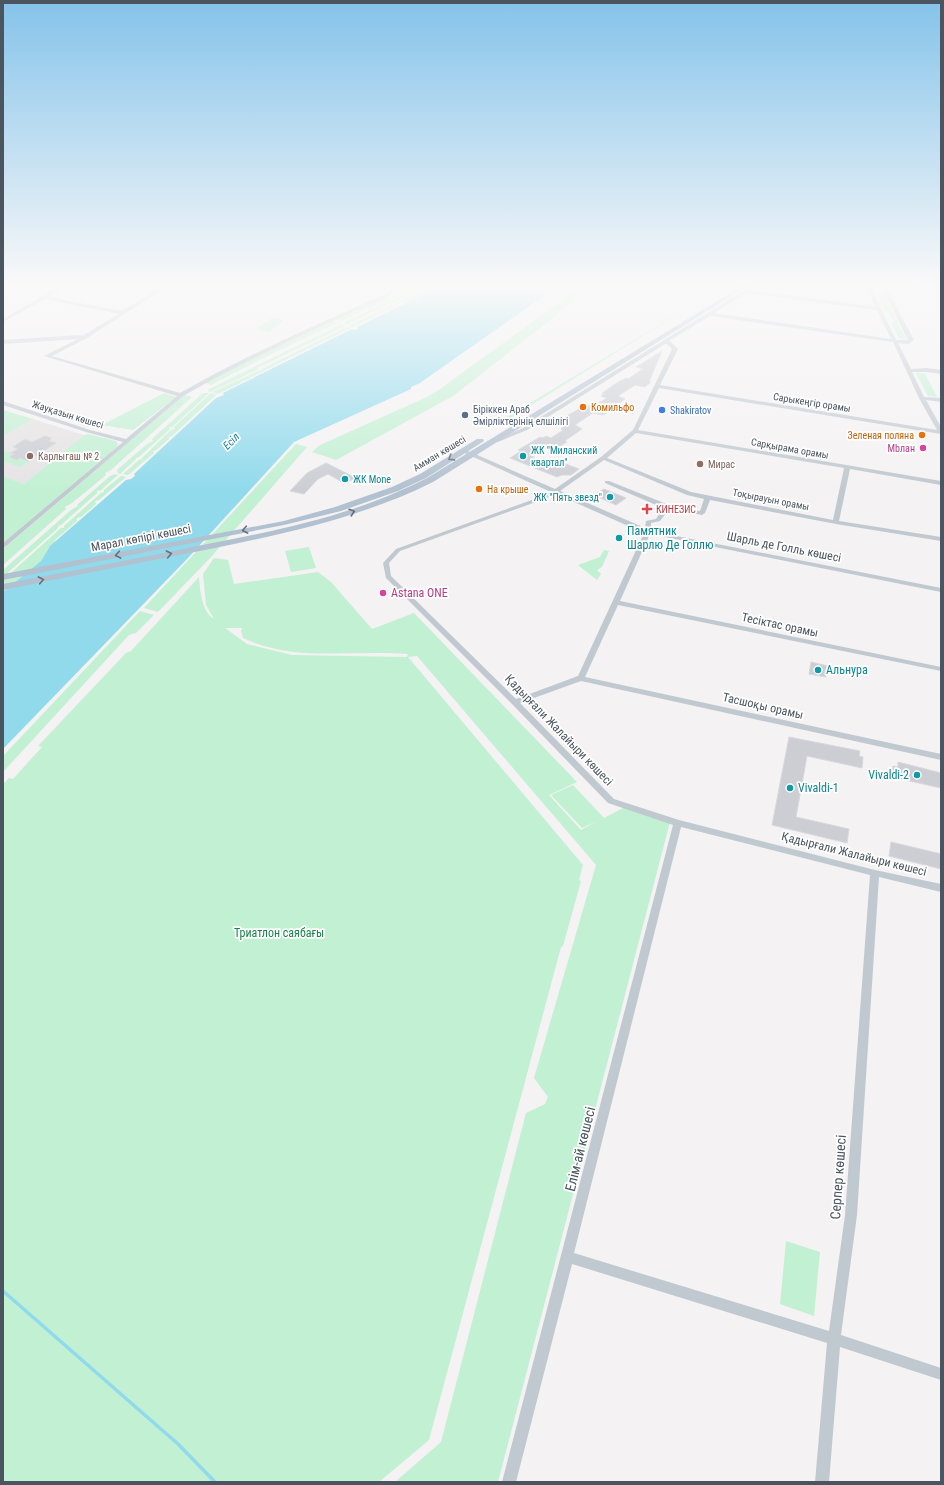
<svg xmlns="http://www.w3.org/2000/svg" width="944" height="1485" viewBox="0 0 944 1485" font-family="'Roboto Condensed',sans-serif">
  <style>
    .education { fill: #e5e3e4 }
    .green { fill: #c2f0d3; fill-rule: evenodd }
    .water { fill: #90daec }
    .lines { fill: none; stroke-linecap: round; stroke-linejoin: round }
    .stream { stroke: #90daec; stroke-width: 3.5 }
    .building { fill: #ccced4; stroke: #d6d8dd }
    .minor { fill: #c0c9d0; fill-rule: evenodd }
    .major { fill: #b2c1d0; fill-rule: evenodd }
    .oneway { stroke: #64707b }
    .food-dot { fill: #e8710a; stroke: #fff; stroke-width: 1.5 }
    .shop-dot { fill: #3f7fe0; stroke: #fff; stroke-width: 1.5 }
    .service-dot { fill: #5c6f8a; stroke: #fff; stroke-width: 1.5 }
    .hotel-dot { fill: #d1479c; stroke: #fff; stroke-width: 1.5 }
    .education-dot { fill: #8d6e63; stroke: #fff; stroke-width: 1.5 }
    .culture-dot { fill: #0f9aa8; stroke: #fff; stroke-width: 1.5 }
    .health-dot { fill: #e0444e; stroke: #fff; stroke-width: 1.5 }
    .labels { text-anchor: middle; stroke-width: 3.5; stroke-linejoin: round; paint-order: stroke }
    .far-street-label { font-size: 10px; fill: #4a555f; stroke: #fff }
    .far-food-label { font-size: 10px; fill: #c56008; stroke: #fff; text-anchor: start }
    .far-service-label { font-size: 10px; fill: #4e5e75; stroke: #fff; text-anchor: start }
    .far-shop-label { font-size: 10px; fill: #366cbe; stroke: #fff; text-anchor: start }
    .far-hotel-label { font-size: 10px; fill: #b23c85; stroke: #fff; text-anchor: end }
    .far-culture-label { font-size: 10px; fill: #0d838f; stroke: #fff; text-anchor: start }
    .far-education-label { font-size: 10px; fill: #785e54; stroke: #fff; text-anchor: start }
    .far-health-label { font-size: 10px; fill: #be3a42; stroke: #fff; text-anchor: start }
    .far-water-label { font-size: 11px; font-style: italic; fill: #0e7c96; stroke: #fff }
    .culture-label { font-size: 12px; fill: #0d838f; stroke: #fff; text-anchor: start }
    .street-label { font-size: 12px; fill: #4a555f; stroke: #fff }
    .hotel-label { font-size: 12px; fill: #b23c85; stroke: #fff; text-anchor: start }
    .park-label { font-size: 12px; fill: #19824c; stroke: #fff }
    .near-street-label { font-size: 14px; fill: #4a555f; stroke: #fff }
  </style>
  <rect width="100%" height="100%" fill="#f4f2f2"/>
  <path class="education" d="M33,419L84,435L24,484L3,476V436Z"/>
  <path class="green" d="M402,284H445L410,301L402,302L352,328L348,326L392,306L404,299L387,304L347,325L345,324V322L398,297L396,296L342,321L332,319L395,292L394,291Z
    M579,284H591L549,321L453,396L336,460L312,452L320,445L427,397L440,389L561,301Z
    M872,285H879L906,339L899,338L891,324L894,323L890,314L885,310Z
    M677,314H678L504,422L505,418Z
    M272,318L284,320L269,332L256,329Z
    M330,320L335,322V324L269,355L211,385L205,382Z
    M340,325L345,326L257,368V370L210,392L208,391L209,389Z
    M347,327L351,328C305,350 264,371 218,394L212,392L258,371L262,370V369L299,350L303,349V348Z
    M916,373L925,374L937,397L928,396Z
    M164,393L176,397L133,430L102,425Z
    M203,393H209L172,427H169L170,429L139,457L136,458V459L120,474L118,473L117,470L147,444L153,441L152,439Z
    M211,393L216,395L172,436L169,437V439L156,450L153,451L154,453L128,475L123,474L139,460L142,459V458L171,430L175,429L174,427Z
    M184,395L192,397L111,470L105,473L106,475L72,503L65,507L66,509L3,565V549Z
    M3,410L33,419L3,436Z
    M88,434L116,441L118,444L117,447L3,543V476L24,484L84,435Z
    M296,444L307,447L211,557L158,612L144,608Z
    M3,451L14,454L10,458L17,460L20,458L29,461L20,467L3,461Z
    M115,474L118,475L101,490L97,491V493L61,525L58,526V528L3,577V570L71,510L78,506L77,505L110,476Z
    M121,476L126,477L99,500L95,501L96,504L81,517L77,518V521L54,541L56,542L50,546L41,561L3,592V580L61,528H64V526L101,493L104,492V490Z
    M309,547L316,568L291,572L285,551Z
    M604,550L609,551L602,567L597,570L601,574L597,580L578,565L600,557Z
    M214,558L228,560L234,584L318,572L331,582L372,629L414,613L577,782L549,795L581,830L597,821L582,828L551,795L573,785L604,818L625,807L670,822L498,1482H395L441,1442L526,1113L545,1104L548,1097L534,1078L596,865L417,656L408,657L583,865L579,880L581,881L563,946L561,947L429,1440L379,1482H3V784L9,778L13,779L42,747L38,746L126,653L131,651L199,577C200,591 202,612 214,619L206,605L203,574ZM225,628H242L241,631L243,638C285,658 332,653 377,653C387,653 398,653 408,654L407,657L292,655L247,644Z
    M140,611L154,615L136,633L129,635L3,772V756Z
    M786,1241L820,1252L814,1316L780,1304Z"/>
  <path class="water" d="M445,284H557L549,292L543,294L544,296L420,383L411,387V389L294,442L187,559L3,749V592L41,561L50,546L126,480L131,479L135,476L134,474L216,398L224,395L223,393L350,330L358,329L357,327Z"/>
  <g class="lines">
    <path class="stream" d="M3,1291L178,1444L215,1482"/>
  </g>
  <path class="building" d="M662,351L649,382H651L645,387L635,385L618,396L625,399L609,410L610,411L603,415L593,413L575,425L582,429L566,440L565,441L567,442L559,447L549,444L532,455L534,456L532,457L554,466L556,465L561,467L566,464L579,469L571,475H562L557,477L510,458L521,451L518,450L540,437L543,438L546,436L551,438L563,430L561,429L563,427L557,425L560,423L558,422L563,418L584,406H593L607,398L601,396L604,394L602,393L618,382L626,378L628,379L643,369L636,367Z
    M45,436L52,438L49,441L56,443L28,461L20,458L17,460L9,457L14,454L10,453L18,449L13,447L25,439L32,442Z
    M326,463L356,478L344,483L328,474L318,479L304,494L290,491L307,473Z
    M604,489L626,498L616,505L594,495Z
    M811,662L828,666L826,677L809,674Z
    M789,737L860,751L859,756L863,757L862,768L807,756L796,817L849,829L847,843L772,825Z
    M898,762L941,773V788L892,777L893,766L898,767Z
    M891,842L941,854V869L889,856Z"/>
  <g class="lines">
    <path class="minor" d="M64,284H69L48,297L122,311L166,284H171L87,338L52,356L180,393C246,355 316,325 385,294L398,284H402L389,296C319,327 249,358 183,396L5,547L3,548V543L123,442L86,432L3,405V401L90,430L126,439L177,396L44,356L78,339L3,344V340L80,335L82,336L119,314L45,299L3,322V319Z
      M754,284H759L750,290L876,307L868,291L862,284H866L872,290L896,340H908L880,284H884L914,340L908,344L898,343L911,369L927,368L941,370V374L927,372H912L924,397L941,398V402L926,400L941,427V434L659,388L638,430L941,481V485L850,469L839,521L941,537V541L836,524L710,500L705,513L702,515L669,509L660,521L651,523V531L941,588V592L650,534L620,601L941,667V671L618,605L585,677L941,754V760L581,681L520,703L614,799L679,820L875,870L941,884V892L879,877L857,1215L841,1335L941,1368V1380L840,1347L829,1482H815L827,1343L572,1264L516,1482H502L673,825L608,803L512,704L386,578L383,563L396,549L543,496L551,492L462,452V450H466L555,489L601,457L633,430L672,349L667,344H665L527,430L498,442L493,441L523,428ZM747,293L877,310L891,339L714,313ZM710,316L893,342L919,398L937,430L660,385L678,349L671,342L669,341ZM636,433L844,468L833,520L691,492L607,458ZM604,460L687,495L704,499L700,511L669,505L609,481H605V483L663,508L656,519L646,521L645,528L560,491ZM556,494L644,533L578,676L516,699L391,576L389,563L400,551L547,498ZM681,827L870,875L845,1215L829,1331L574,1253Z
      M886,284H897L941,289V291L888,285Z"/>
    <path class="major" d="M745,284H751L433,482C361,518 283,534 205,550C138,563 70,576 3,590V584C69,571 136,559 202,545C281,530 355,515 427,478Z
      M477,439H483L484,441L426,478L398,491L341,511L284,525L3,580V574L284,521L335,507L392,487L420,474Z"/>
  </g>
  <defs><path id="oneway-chevron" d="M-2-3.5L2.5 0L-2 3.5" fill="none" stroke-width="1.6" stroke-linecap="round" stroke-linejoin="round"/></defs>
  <g class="oneway">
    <use href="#oneway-chevron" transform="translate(451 458) rotate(148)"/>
    <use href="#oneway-chevron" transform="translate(352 512) rotate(-18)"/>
    <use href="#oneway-chevron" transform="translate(245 530) rotate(169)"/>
    <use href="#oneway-chevron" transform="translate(169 554) rotate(-11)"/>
    <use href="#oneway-chevron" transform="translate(118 555) rotate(169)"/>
    <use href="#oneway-chevron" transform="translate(41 580) rotate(-11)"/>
  </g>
  <linearGradient id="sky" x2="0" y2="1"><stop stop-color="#85c3ea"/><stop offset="0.58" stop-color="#faf9f9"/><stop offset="1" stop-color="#faf9f9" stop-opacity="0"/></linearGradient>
  <rect width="944" height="492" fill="url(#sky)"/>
  <g class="food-dot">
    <circle cx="583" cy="407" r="4"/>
    <circle cx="922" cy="435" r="4"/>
    <circle cx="479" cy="489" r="4"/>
  </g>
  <circle class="shop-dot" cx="662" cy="410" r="4"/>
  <circle class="service-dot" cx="465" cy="415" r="4"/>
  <g class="hotel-dot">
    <circle cx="923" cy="448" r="4"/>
    <circle cx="383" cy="593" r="4"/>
  </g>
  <g class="education-dot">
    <circle cx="30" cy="456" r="4"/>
    <circle cx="700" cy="464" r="4"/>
  </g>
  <g class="culture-dot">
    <circle cx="523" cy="456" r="4"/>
    <circle cx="345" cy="479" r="4"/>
    <circle cx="610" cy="497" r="4"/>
    <circle cx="619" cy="538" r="4"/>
    <circle cx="818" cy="670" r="4"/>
    <circle cx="917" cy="775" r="4"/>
    <circle cx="790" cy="788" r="4"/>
  </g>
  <path class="health-dot" d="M645 503h4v4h4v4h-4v4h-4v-4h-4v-4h4z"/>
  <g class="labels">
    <g class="far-street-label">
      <text transform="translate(812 402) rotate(9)" y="4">Сарыкеңгір орамы</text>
      <text transform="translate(68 414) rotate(17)" y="4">Жауқазын көшесі</text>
      <text transform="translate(790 448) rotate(10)" y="4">Сарқырама орамы</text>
      <text transform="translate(439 453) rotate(-31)" y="4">Амман көшесі</text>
      <text transform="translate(771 499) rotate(11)" y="4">Тоқырауын орамы</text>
    </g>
    <g class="far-food-label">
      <text x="591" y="411">Комильфо</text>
      <text x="914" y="439" text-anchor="end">Зеленая поляна</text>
      <text x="487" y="493">На крыше</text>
    </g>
    <g class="far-service-label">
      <text x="473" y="413">Біріккен Араб<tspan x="473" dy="12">Әмірліктерінің елшілігі</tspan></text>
    </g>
    <g class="far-shop-label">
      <text x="670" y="414">Shakiratov</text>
    </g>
    <g class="far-hotel-label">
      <text x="915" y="452">Мbлан</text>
    </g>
    <g class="far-culture-label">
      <text x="531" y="454">ЖК "Миланский<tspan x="531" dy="12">квартал"</tspan></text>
      <text x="353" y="483">ЖК Mone</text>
      <text x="602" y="501" text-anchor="end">ЖК "Пять звезд"</text>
    </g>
    <g class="far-education-label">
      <text x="38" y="460">Карлыгаш № 2</text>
      <text x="708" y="468">Мирас</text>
    </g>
    <g class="far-health-label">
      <text x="656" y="513">КИНЕЗИС</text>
    </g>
    <g class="far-water-label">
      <text transform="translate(231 441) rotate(-45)" y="4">Есіл</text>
    </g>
    <g class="culture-label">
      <text x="627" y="535">Памятник<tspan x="627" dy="14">Шарлю Де Голлю</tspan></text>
      <text x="826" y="674">Альнура</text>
      <text x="909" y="779" text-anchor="end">Vivaldi-2</text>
      <text x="798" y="792">Vivaldi-1</text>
    </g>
    <g class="street-label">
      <text transform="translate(141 538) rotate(-11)" y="4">Марал көпірі көшесі</text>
      <text transform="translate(784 547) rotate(11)" y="4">Шарль де Голль көшесі</text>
      <text transform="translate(780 625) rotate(12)" y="4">Тесіктас орамы</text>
      <text transform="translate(763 706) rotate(13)" y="4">Тасшоқы орамы</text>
      <text transform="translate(559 730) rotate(46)" y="4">Қадырғали Жалайыри көшесі</text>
      <text transform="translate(854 854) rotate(14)" y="4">Қадырғали Жалайыри көшесі</text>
    </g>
    <g class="hotel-label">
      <text x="391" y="597">Astana ONE</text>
    </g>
    <g class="park-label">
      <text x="279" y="937">Триатлон саябағы</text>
    </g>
    <g class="near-street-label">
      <text transform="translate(580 1149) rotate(-76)" y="5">Елім-ай көшесі</text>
      <text transform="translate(838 1177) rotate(-86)" y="5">Серпер көшесі</text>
    </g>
  </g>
  <rect width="944" height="1485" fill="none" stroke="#4a555f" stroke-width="8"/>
</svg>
